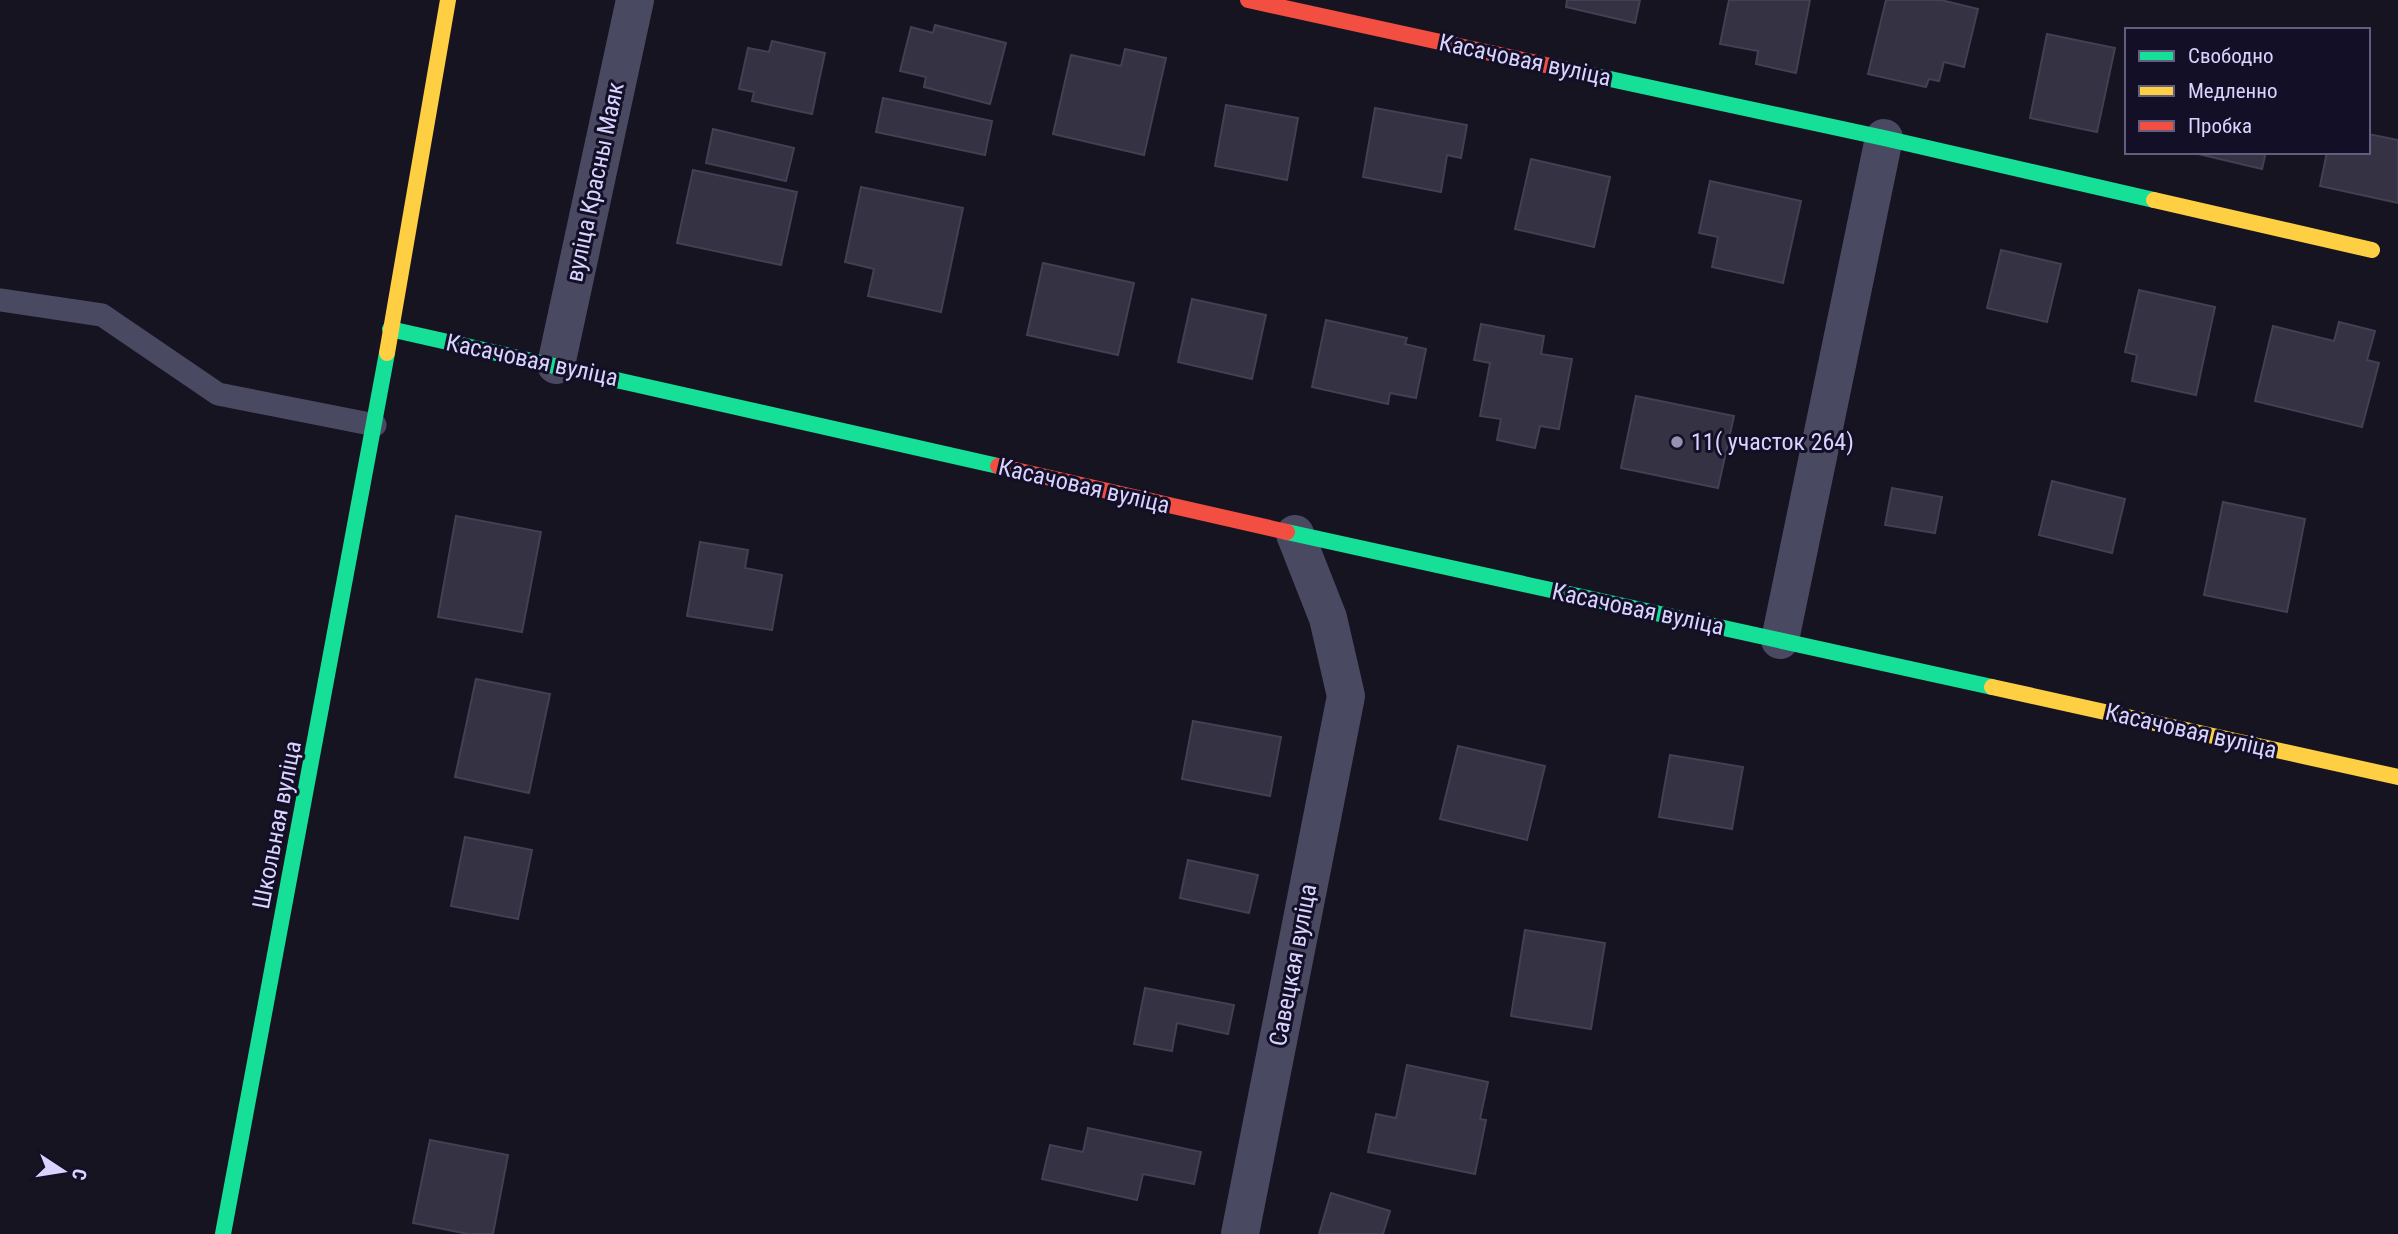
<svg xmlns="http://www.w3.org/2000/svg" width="2398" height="1234" viewBox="0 0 2398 1234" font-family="'Roboto Condensed',sans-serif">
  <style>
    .building { fill: #343243; stroke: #433f54; stroke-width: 2 }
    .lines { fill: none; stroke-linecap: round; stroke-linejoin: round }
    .lane { stroke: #4a4962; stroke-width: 23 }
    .street { stroke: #4a4962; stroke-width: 38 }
    .fast { stroke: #16e098; stroke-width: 16 }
    .slow { stroke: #ffcf43; stroke-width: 16 }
    .jam { stroke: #f24e42; stroke-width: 16 }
    .poi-dot { fill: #9591b1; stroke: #130f26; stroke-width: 2.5 }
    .labels { text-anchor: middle; stroke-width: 6; stroke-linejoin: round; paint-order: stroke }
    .street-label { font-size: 24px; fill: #d9d4ff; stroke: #130f26 }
    .poi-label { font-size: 24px; fill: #d9d4ff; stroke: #130f26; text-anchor: start }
  </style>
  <rect width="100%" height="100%" fill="#161421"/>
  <path class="building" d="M1567,0H1640L1635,23L1566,7Z
    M1729,0H1810L1796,73L1756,64L1758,51L1720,44Z
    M1886,0H1941L1978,9L1964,67L1944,62L1939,81L1929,79L1926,87L1868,74Z
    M935,25L1006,43L990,104L924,87L926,77L900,71L911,27L933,33Z
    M2047,34L2115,48L2097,132L2030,118Z
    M772,41L825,53L812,114L752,101L754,92L739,89L748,48L769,52Z
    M1125,49L1166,58L1144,155L1053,134L1071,55L1121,66Z
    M883,98L992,121L985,155L876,132Z
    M1226,105L1298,118L1287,180L1215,166Z
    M1375,108L1467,125L1461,158L1447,155L1441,192L1363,177Z
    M713,129L794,148L786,181L706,163Z
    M2368,134L2398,140V203L2320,186L2327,152H2368Z
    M2190,152H2266L2262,169Z
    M1531,159L1610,177L1594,247L1515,229Z
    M693,170L797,192L781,265L677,243Z
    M1710,181L1801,201L1783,283L1712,267L1718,237L1699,233Z
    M861,187L963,208L941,312L868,296L874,269L845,262Z
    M2001,250L2061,264L2047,322L1987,308Z
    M1043,263L1134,283L1118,355L1027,335Z
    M2139,290L2215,307L2196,395L2132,381L2137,355L2125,352Z
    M1192,299L1266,315L1252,379L1178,362Z
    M1326,320L1407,338L1405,344L1426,349L1416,398L1390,393L1388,404L1312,387Z
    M2339,322L2375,331L2367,360L2379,363L2362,427L2255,401L2273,326L2334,341Z
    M1481,324L1544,336L1541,354L1572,359L1559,429L1540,426L1535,448L1497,440L1501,419L1480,416L1490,363L1474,360Z
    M1636,396L1734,416L1718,488L1621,468Z
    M2052,481L2125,499L2112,553L2039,535Z
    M1892,488L1942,497L1935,533L1885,525Z
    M2223,502L2305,519L2287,612L2204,595Z
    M456,516L541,532L522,632L438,617Z
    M700,542L748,550L745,568L782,575L772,630L687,616Z
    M476,679L550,694L529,793L455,777Z
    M1193,721L1281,737L1270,796L1182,779Z
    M1458,746L1545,766L1527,840L1440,819Z
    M1670,755L1743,767L1732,829L1659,817Z
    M465,837L532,850L518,919L451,906Z
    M1188,860L1258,875L1249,913L1180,898Z
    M1525,930L1605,943L1591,1029L1511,1016Z
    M1145,988L1234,1005L1228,1034L1177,1023L1172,1051L1134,1044Z
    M1407,1065L1488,1082L1480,1119L1486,1120L1475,1174L1368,1152L1376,1114L1396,1118Z
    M1088,1128L1201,1152L1194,1184L1143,1174L1137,1200L1042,1179L1050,1145L1083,1152Z
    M430,1140L508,1155L493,1234H468L413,1223Z
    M1331,1193L1390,1211L1383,1234H1319Z"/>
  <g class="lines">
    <path class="lane" d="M0,300L102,315L218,394L375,425"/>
    <path class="street" d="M556,365L635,0
      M1780,640L1884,138
      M1240,1234L1346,696L1328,618L1295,534"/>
    <path class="fast" d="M1573,71L1884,138L2154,200
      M390,329L998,466
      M1287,532L1992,687
      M223,1234L387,353"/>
    <path class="slow" d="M2154,200L2372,250
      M387,353L448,0
      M1992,687L2398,777"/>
    <path class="jam" d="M1248,0L1573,71
      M998,466L1287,532"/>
  </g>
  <circle class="poi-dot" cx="1677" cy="442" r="7"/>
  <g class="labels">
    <g class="street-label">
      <text transform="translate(1525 60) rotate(12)" y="8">Касачовая вуліца</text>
      <text transform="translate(595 182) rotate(-78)" y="8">вуліца Красны Маяк</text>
      <text transform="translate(532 360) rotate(12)" y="8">Касачовая вуліца</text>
      <text transform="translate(1084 486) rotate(13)" y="8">Касачовая вуліца</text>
      <text transform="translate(1638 609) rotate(12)" y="8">Касачовая вуліца</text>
      <text transform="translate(2191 731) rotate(13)" y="8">Касачовая вуліца</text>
      <text transform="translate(277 825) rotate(-79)" y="8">Школьная вуліца</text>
      <text transform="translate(1293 965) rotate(-79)" y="8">Савецкая вуліца</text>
    </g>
    <g class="poi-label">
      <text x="1691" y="450">11( участок 264)</text>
    </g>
  </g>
  <rect x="2125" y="28" width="245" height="126" fill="#130f26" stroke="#625e7d" stroke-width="2"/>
  <rect x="2139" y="51" width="35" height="10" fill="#16e098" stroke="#625e7d" stroke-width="2"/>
  <text x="2188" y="63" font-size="21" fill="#d9d4ff">Свободно</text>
  <rect x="2139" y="86" width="35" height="10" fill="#ffcf43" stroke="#625e7d" stroke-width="2"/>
  <text x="2188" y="98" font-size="21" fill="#d9d4ff">Медленно</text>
  <rect x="2139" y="121" width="35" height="10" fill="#f24e42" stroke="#625e7d" stroke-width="2"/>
  <text x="2188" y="133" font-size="21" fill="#d9d4ff">Пробка</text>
  <g transform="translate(63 1171) rotate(102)" stroke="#130f26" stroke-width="5" paint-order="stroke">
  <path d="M0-5L12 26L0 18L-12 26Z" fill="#d9d4ff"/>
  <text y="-10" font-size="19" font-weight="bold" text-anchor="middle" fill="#d9d4ff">С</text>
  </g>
</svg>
